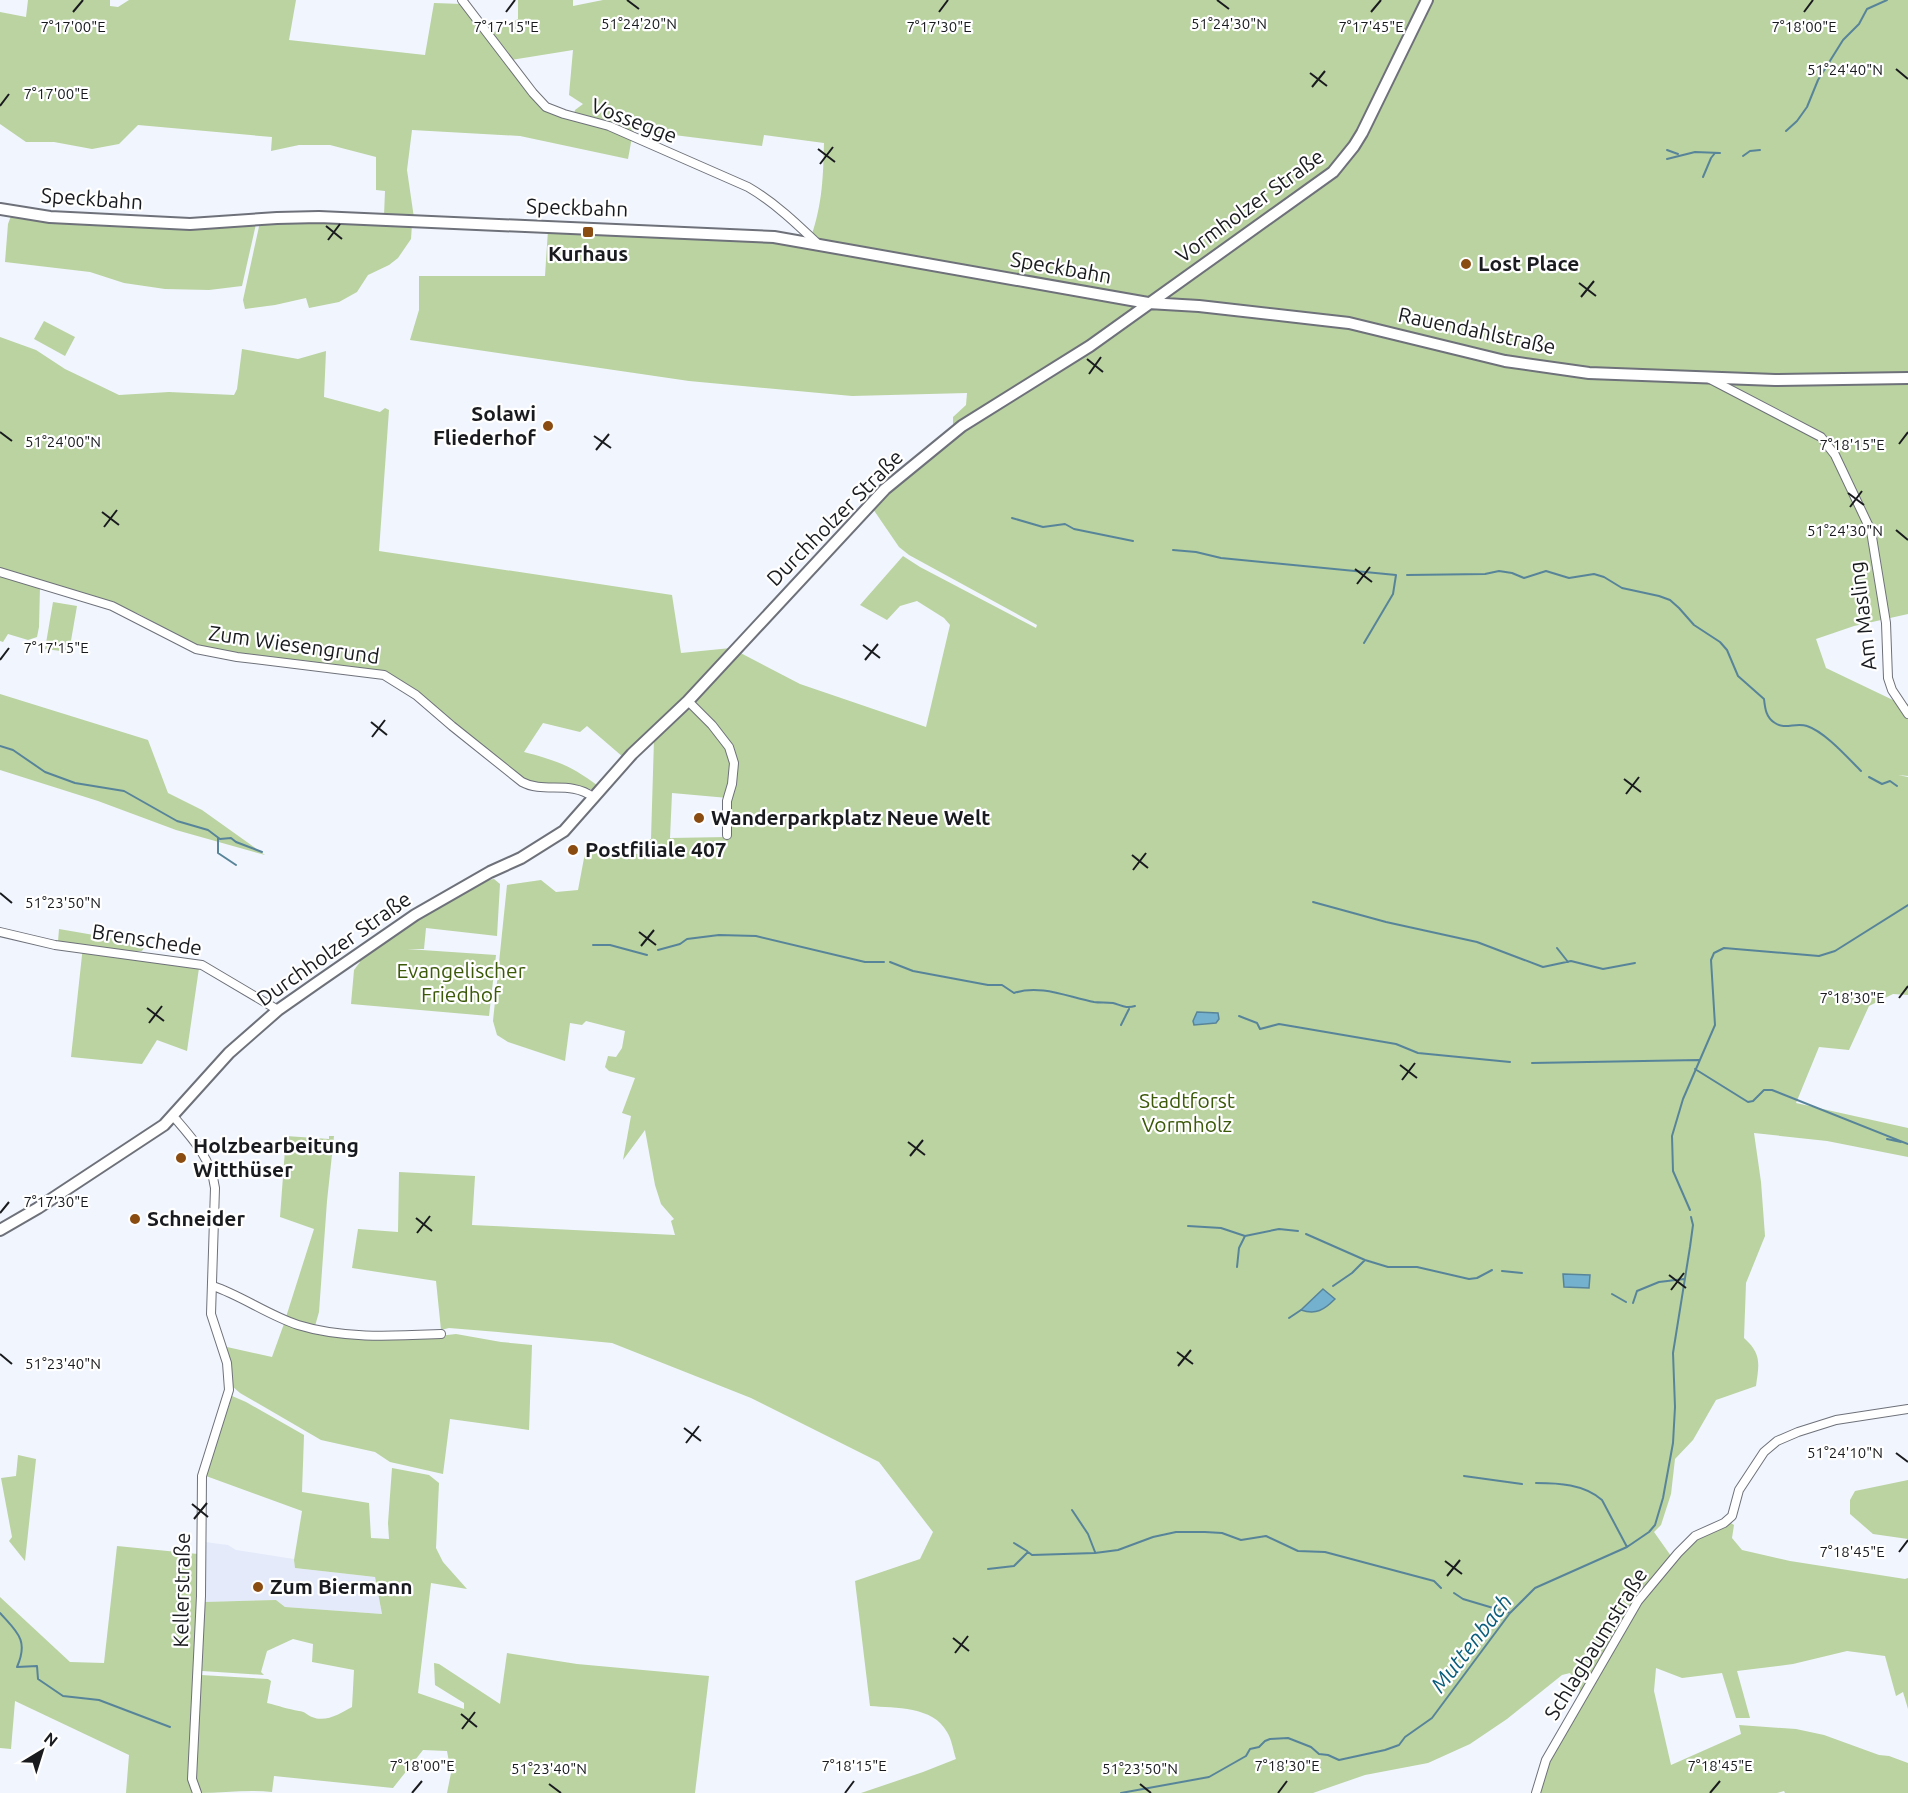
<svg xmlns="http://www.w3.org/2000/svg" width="1908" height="1793" viewBox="0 0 1908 1793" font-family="Ubuntu,sans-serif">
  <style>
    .built { fill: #e4eafa }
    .green { fill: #bad3a1; fill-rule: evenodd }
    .water { fill: #73b1cf; stroke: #58849a; stroke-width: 1.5 }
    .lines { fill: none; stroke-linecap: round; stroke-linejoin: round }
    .stream { stroke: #58849a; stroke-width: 2 }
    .street-casing { stroke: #6e7179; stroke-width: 10 }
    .secondary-casing { stroke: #6e7179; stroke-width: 14 }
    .street { stroke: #fff; stroke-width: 8 }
    .secondary { stroke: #fff; stroke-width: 10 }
    .ticks { fill: none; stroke: #1a1b1e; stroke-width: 2 }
    .poi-dot { fill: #8b4c12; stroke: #fff; stroke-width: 2 }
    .labels { text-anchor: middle; stroke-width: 4.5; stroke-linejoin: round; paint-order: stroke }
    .street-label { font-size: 21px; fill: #1a1b1e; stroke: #fff }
    .poi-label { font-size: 21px; font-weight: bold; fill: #1a1b1e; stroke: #fff; text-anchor: start }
    .park-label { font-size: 21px; fill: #3b5909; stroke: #fff }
    .water-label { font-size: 22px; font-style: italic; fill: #0a5d7b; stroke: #fff }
    .ticks-label { font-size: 15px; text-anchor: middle; fill: #1a1b1e; stroke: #fff; stroke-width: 4.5; stroke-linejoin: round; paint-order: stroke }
  </style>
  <rect width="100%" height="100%" fill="#f1f5fe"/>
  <path class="built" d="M205,1542L228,1545L236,1550L294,1559L295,1568L375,1577L382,1614L285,1607L276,1600L204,1602Z"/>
  <path class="green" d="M28,0H110V6L118,7L129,0H296L289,40L425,55L434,3L462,4L542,107L632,137L628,159L520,136L412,130L407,170L414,218L384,216L385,191L376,190V157L330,145H299L271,151L272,137L138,125L119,144L92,149L54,142H26L0,124V12L26,17Z
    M518,0H573V6L603,0H1908V614L1854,626L1816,639L1826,668L1895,701L1908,704V776L1898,775L1908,777V995L1893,994L1869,1006L1849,1050L1819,1047L1796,1103L1908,1128V1157L1827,1141L1754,1133L1761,1182L1765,1236L1746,1283L1744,1338C1762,1354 1759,1364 1756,1386L1716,1400L1693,1440L1675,1459L1671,1494L1661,1525L1654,1532L1671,1556L1577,1702L1580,1688L1570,1673L1562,1675L1507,1719L1470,1744L1428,1763L1365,1775L1313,1793H861L923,1772L956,1759C953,1750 952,1740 947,1732C933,1706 895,1708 870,1706L855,1581L920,1559L933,1532L879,1462L751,1398L612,1343L498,1332L449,1328L441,1330L436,1281L352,1268L358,1229L398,1232L399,1172L475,1176L472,1225L675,1235L671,1221L674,1219L661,1204L655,1185L645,1130L623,1160L631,1116L622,1113L635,1078L609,1071L605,1067L608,1056L616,1057L622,1048L625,1031L586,1021L582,1025L570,1023L565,1061L508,1042L497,1035L493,1021L507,885L541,880L556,892L578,890L585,853L646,854V839H651L654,739L623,757L587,726L580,732L543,723L524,752C555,760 572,766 598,786L595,790L574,786L529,783L410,689L353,668L308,661L229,653L196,646L139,614L105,602L0,571V337L36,350L65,369L119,395L169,392L234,395L237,389L242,349L298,359L326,351L324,397L380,412L385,408L389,410L379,551L672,595L681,653L731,648L800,684L926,727L950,625L944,618L917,601L900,606L887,620L860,605L903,556L920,567L1036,628L1037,625L909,555L899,547L873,509L891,490L960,431L953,424V417L966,405L967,393L852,396L689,381L410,340L419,310V276H545L548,230L730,237L808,246C822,208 823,183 824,143L764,135L762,146L634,130L633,134L574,114L575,110L583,104L569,95L573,50L511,60L492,33L518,19ZM672,793L728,798V837L670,838Z
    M11,216L256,224L242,286L209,290L165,289L124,283L90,272L5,262L8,224Z
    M294,220L412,224L411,239L398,258L389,265L368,275L357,292L339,302L309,308L306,298L275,305L245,309L243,300L260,222Z
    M44,321L75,337L65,356L34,339Z
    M0,574L40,586L39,627L37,637L28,640L8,634L3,642L0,641Z
    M53,602L77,606L69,652L45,649Z
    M0,694L148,740L168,793L202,810L265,855L176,830L98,801L0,770Z
    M494,879L500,884L497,936L426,928L424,949H407L496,955L489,1016L351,1004L354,970L360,962L358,957L482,881Z
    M59,929L146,944L142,951H125L124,956L199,968L187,1051L157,1040L142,1064L71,1057L83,946L58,942Z
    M286,1136L329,1139V1136H334L327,1201L319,1312L315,1326L310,1327L286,1317L314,1229L280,1217Z
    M285,1321L309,1331L430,1337L456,1334L501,1342L532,1345L529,1430L450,1419L443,1474L390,1462L375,1452L321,1440L240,1393L232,1386L227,1347L272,1357Z
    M232,1396L246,1402L304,1435L302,1492L369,1503L371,1538L389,1539L388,1523L392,1468L429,1475L439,1483L436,1548L443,1562L467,1589L431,1583L418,1693L464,1709V1703L435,1685L434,1663L439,1664L500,1704L507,1653L577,1664L709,1676L695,1793H447L451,1773L447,1751L423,1750L393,1788L274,1776L272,1792C248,1789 224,1793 199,1793L195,1778L201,1675L268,1679L271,1681L267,1703C279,1706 288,1709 299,1711C304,1711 307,1715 312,1717C326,1723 341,1713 352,1707L354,1670L312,1662L313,1644L293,1639L267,1651L261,1672L264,1675L202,1671L204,1602L276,1600L285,1607L382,1614L375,1577L295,1568L294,1560L302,1511L206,1476Z
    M18,1455L36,1459L25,1561L9,1541L12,1537L1,1478L16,1476Z
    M1908,1480V1539L1873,1534L1850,1514V1500L1855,1491Z
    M1731,1523L1734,1525L1732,1538L1742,1550L1790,1561L1905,1579L1908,1578V1709L1903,1692L1896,1696L1885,1656L1847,1651L1793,1664L1737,1671L1750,1718H1736L1722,1673L1682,1678L1656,1668L1654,1691L1671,1765L1741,1734L1739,1725L1796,1729L1824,1735L1879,1755L1889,1756L1908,1763V1793H1785L1784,1791L1777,1793H1538L1545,1767L1638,1607L1672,1563L1698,1537Z
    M117,1546L198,1554L196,1671L188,1778L192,1793H126L129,1755L15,1701L11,1749L0,1748V1597L70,1662L104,1663Z"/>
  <path class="water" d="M1197,1012L1218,1013L1219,1019L1216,1023L1194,1025L1193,1021Z
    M1563,1274L1590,1275L1589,1288L1564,1287Z
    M1323,1289L1335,1299C1324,1310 1316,1315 1301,1310Z"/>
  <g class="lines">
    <path class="stream" d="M1786,131L1797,121L1807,107L1818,80L1843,40L1859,24L1867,9L1887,0
      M1667,150L1678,154
      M1743,156L1750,151L1760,150
      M1667,159L1695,152L1720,153
      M1703,177L1711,158L1715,153
      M1012,518L1043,527L1065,524L1074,529L1133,541
      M1173,550L1196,552L1221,558L1396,575L1393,594L1364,643
      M1407,575L1485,574L1499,571L1512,573L1524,578L1546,571L1569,578L1594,574L1604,577L1622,588L1659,596L1670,600L1679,608L1694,625L1720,642L1727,650L1738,676L1764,699C1765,708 1766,718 1775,723C1785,730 1796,722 1807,726C1825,732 1847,757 1861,771
      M0,746L13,750L45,772L75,783L124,791L177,821L208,830L220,839L231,838L236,842L262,852
      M1869,777L1882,784L1890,781L1897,786
      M218,838V853L236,865
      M1313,902L1386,922L1477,942L1543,967L1571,961L1603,969L1635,963
      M593,945H610L647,955
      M1557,948L1568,962
      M658,950L680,944L687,939L719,935L756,936L865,962H884
      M890,962L913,971L988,985H1002L1014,993C1040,984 1068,997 1094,1002C1100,1003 1106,1002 1113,1003C1121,1005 1126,1009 1135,1006
      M1239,1016L1257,1023L1260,1029L1279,1024L1396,1044L1418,1053L1510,1062
      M1121,1025L1129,1009
      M1532,1063L1699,1060
      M1695,1069L1748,1102L1753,1101L1764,1090H1772L1908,1144
      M1887,1139L1901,1142
      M1690,1210L1673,1171L1672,1136L1683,1099L1715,1025L1711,960L1714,953L1724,948L1819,956L1835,951L1908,905
      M1188,1226L1221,1228L1245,1236L1279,1229L1298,1231
      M1306,1234L1365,1260L1388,1267H1417L1469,1279L1477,1278L1492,1270
      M1237,1267L1239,1248L1245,1236
      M1502,1271L1522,1273
      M1333,1286L1352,1273L1365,1260
      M1612,1294L1626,1302
      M1633,1303L1637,1291L1659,1282L1684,1279
      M1289,1318L1301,1310
      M1464,1476L1522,1484
      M1536,1483C1558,1483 1584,1484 1602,1500L1627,1547
      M1072,1510L1088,1534L1095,1552
      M1014,1543L1027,1551
      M988,1569L1014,1566L1028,1552L1032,1555L1095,1553L1118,1550L1153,1537L1176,1532H1205L1222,1533L1241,1540L1266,1536L1298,1551L1325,1552L1434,1581L1441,1588
      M1454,1593L1463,1599L1510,1613
      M0,1613C17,1632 29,1640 17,1667L37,1666L38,1679L63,1696L99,1700L170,1727
      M1121,1793L1209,1777L1246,1756L1250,1749L1259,1747L1265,1741L1270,1739L1288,1738L1311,1747L1319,1754L1328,1755L1339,1760L1385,1750L1399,1745L1405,1737L1432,1718L1510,1613L1535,1588L1627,1547L1649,1532L1655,1525L1663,1498L1673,1443L1675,1407L1673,1353L1690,1247L1693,1225L1691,1217"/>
    <g class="street-casing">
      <path id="street" d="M462,0L533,93L546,107L564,114L609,126L748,187C774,202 797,224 819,245
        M1708,378L1821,437L1835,455L1871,531L1886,623L1888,678L1892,690L1908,714
        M0,572L112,606L196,649L237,657L384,675L416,695L452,726L522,782C544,794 570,780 593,797
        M688,701L712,725L729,747L734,763L732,784L727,801V835
        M0,932L55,945L202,965L278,1010
        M173,1116C192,1138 211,1158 215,1188L211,1314L227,1363L229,1390L202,1476L201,1596L192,1779L197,1793
        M213,1286C242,1296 268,1315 298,1325C343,1339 394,1336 441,1334
        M1536,1793L1546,1760L1638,1601L1678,1553L1695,1536L1724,1523L1732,1516L1739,1490L1764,1452L1777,1441L1798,1432L1836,1420L1908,1409"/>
    </g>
    <g class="secondary-casing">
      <path id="secondary" d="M0,209L50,217L190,224L277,218L319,217L774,237L1148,303L1199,306L1349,323L1505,361L1589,373L1775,380L1908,378
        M0,1230L38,1208L164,1125L229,1053L278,1010L318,982L415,915L490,872L521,858L564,831L632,754L688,701L885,489L962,426L1090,346L1333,172L1354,146L1362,133L1427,0"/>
    </g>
    <use href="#street" class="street"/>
    <use href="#secondary" class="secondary"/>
  </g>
  <path class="ticks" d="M627,0L639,9M1217,0L1229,9M73,12L83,0M506,12L515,0M939,12L948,0M1371,12L1381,0M1804,12L1813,0M1896,69L1908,79M1310,73L1327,86M1312,87L1325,71M0,106L9,94M818,149L835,162M820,164L833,147M326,226L342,239M328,240L340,224M1579,283L1596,296M1581,297L1594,281M1087,359L1103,372M1089,374L1101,357M0,432L12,441M594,436L611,448M1899,444L1908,432M596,450L609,434M1848,493L1864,505M1850,507L1862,491M102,512L119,525M104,527L117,510M1896,530L1908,540M1355,569L1372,582M1357,584L1370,567M863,645L880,658M0,660L9,648M865,660L878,644M371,722L387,735M372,737L385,720M1624,779L1641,792M1626,794L1639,777M1132,855L1148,868M1133,870L1146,853M0,893L12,903M639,932L656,945M641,946L654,930M1899,998L1908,986M147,1008L164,1021M149,1023L162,1006M1400,1065L1417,1078M1402,1080L1415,1063M908,1142L925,1155M910,1156L923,1140M0,1213L9,1202M416,1218L432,1231M417,1233L430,1216M1669,1275L1686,1288M1671,1290L1684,1273M1177,1352L1193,1364M0,1354L12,1364M1178,1366L1191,1350M684,1428L701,1441M686,1443L699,1426M1896,1453L1908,1462M192,1504L208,1517M194,1519L207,1503M1899,1552L1908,1540M1445,1561L1462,1574M1447,1576L1460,1560M953,1638L969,1651M955,1653L968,1636M461,1714L477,1727M462,1729L475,1712M549,1784L561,1793M1140,1784L1151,1793M412,1793L422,1781M845,1793L854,1781M1278,1793L1287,1781M1710,1793L1720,1781"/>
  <g class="poi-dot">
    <rect x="582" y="226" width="12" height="12" rx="3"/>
    <circle cx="1466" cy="264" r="6"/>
    <circle cx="548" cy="426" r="6"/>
    <circle cx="699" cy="818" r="6"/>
    <circle cx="573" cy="850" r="6"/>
    <circle cx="181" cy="1158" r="6"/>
    <circle cx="135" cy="1219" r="6"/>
    <circle cx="258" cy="1587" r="6"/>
  </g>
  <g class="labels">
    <g class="street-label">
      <text transform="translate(634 121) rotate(21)" y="7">Vossegge</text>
      <text transform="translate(92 199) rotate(4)" y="7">Speckbahn</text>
      <text transform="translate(1250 206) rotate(-36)" y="7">Vormholzer Straße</text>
      <text transform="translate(577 208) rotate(2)" y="7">Speckbahn</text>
      <text transform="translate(1061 268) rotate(10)" y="7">Speckbahn</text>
      <text transform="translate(1477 331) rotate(12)" y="7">Rauendahlstraße</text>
      <text transform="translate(835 518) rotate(-45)" y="7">Durchholzer Straße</text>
      <text transform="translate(1863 616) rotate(-97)" y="7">Am Masling</text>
      <text transform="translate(294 645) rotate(8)" y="7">Zum Wiesengrund</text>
      <text transform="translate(147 940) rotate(9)" y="7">Brenschede</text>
      <text transform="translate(334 949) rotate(-35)" y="7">Durchholzer Straße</text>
      <text transform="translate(182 1590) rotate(-89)" y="7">Kellerstraße</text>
      <text transform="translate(1596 1644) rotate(-58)" y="7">Schlagbaumstraße</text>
    </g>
    <g class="poi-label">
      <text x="588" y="261" text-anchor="middle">Kurhaus</text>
      <text x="1478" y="271">Lost Place</text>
      <text x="536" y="421" text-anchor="end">Solawi<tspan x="536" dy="24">Fliederhof</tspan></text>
      <text x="711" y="825">Wanderparkplatz Neue Welt</text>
      <text x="585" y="857">Postfiliale 407</text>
      <text x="193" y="1153">Holzbearbeitung<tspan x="193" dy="24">Witthüser</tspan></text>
      <text x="147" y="1226">Schneider</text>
      <text x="270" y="1594">Zum Biermann</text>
    </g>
    <g class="park-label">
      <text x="461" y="978">Evangelischer<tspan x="461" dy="24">Friedhof</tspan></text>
      <text x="1187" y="1108">Stadtforst<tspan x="1187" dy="24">Vormholz</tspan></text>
    </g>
    <g class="water-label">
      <text transform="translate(1471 1643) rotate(-52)" y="8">Muttenbach</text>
    </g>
  </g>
  <g class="ticks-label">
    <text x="639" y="29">51°24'20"N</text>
    <text x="1229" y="29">51°24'30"N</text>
    <text x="506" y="32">7°17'15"E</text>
    <text x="939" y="32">7°17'30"E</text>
    <text x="1804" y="32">7°18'00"E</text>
    <text x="73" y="32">7°17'00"E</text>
    <text x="1371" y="32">7°17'45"E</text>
    <text x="1845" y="75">51°24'40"N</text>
    <text x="56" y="99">7°17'00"E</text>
    <text x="63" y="447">51°24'00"N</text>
    <text x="1852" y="450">7°18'15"E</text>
    <text x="1845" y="536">51°24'30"N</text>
    <text x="56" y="653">7°17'15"E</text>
    <text x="63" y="908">51°23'50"N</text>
    <text x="1852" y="1003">7°18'30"E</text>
    <text x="56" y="1207">7°17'30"E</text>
    <text x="63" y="1369">51°23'40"N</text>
    <text x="1845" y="1458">51°24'10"N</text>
    <text x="1852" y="1557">7°18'45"E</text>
    <text x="422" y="1771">7°18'00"E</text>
    <text x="854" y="1771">7°18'15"E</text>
    <text x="1287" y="1771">7°18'30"E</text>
    <text x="1720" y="1771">7°18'45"E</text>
    <text x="549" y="1774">51°23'40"N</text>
    <text x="1140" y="1774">51°23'50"N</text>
  </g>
  <g transform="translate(42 1751) rotate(38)" stroke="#ffffff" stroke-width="4.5" paint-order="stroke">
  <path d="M0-4.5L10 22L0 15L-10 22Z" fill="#1a1b1e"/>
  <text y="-9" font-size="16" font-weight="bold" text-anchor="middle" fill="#1a1b1e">N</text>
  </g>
</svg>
